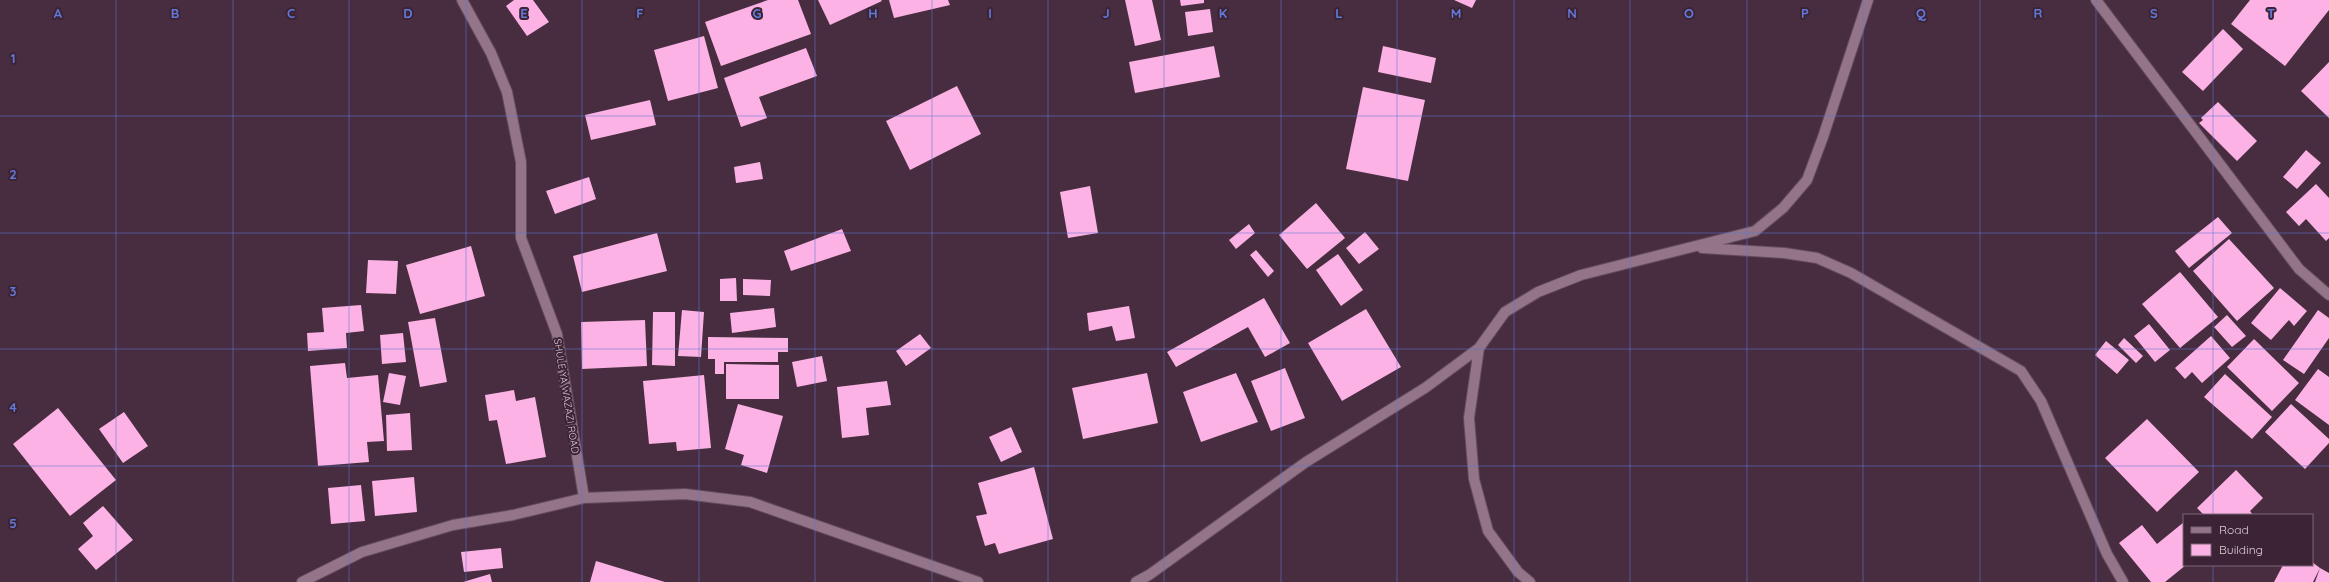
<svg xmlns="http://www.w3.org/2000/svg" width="2329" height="582" viewBox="0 0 2329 582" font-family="Quicksand,sans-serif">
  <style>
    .building { fill: #fcb2e4 }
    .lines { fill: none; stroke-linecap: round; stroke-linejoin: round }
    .minor-casing { stroke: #634c5c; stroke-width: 12 }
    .minor { stroke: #937488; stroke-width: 10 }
    .grid { fill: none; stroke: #617ad8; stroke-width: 1; stroke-opacity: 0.55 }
    .labels { text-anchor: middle; stroke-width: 4; stroke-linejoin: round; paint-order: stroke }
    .street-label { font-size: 10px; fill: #deccd8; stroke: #3d2336 }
    .grid-label { font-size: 13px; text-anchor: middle; font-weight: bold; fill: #617ad8; stroke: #3d2336; stroke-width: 4; stroke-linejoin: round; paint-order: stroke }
  </style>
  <rect width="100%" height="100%" fill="#482d40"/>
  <path class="building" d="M514,0H533L549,22L527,36L506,6Z
    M768,0H798L811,34L721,66L705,22Z
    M818,0H881L882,1L830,25Z
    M889,0H948L950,5L894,18Z
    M1125,0H1152L1161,40L1135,46Z
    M1180,0H1204V3L1181,6Z
    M1454,0H1476L1472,8Z
    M2250,0H2329V10L2285,66L2231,24Z
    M1210,9L1213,32L1188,36L1185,12Z
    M2223,29L2243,49L2203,91L2182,72Z
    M704,36L718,88L668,101L654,50Z
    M1214,46L1220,77L1135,93L1129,62Z
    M1383,46L1436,58L1431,83L1378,72Z
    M806,48L817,76L759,97L767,118L741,127L724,78Z
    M2329,62V118L2301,91Z
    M957,86L981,134L910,170L886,121Z
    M1363,87L1425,100L1408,181L1346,169Z
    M650,100L656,125L591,140L585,115Z
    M2218,102L2257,141L2237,161L2199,123L2203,120L2201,118Z
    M2306,150L2321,163L2297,189L2283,177Z
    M760,162L763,179L736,183L734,167Z
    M589,177L596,199L555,214L546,191Z
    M2316,184L2329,198V238L2326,241L2306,219L2299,226L2286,212Z
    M1090,186L1098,233L1068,238L1060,192Z
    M1316,203L1345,238L1307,269L1279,235Z
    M2218,217L2232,233L2189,268L2175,251Z
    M1249,224L1255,233L1236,249L1229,240Z
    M842,229L851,251L791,271L784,251Z
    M1365,232L1379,249L1359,264L1346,248Z
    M657,233L667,271L582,292L573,256Z
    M2229,239L2274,288L2237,321L2193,271Z
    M471,246L485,296L420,314L406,265Z
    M1256,250L1274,271L1268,277L1250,255Z
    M1338,254L1363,290L1341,306L1316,270Z
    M368,260L398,261L396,294L366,293Z
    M2180,272L2218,317L2180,348L2142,304Z
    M736,278L737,301H720V279Z
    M743,279L771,280L770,296L743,295Z
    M2280,288L2307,311L2294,326L2289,320L2271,340L2251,323Z
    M1264,298L1290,343L1265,357L1248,327L1176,367L1167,352Z
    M361,305L364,331L346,333L347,348L308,351L307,333L324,332L322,308Z
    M1129,306L1135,338L1116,341L1112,326L1089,331L1087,313Z
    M774,308L776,327L732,333L730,313Z
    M1366,309L1401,367L1342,401L1308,343Z
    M682,310L704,312L701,357L678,356Z
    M2318,310L2329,318V338L2304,374L2283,360Z
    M653,312H675V366L652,365Z
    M2227,315L2246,336L2232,347L2214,327Z
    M435,318L447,382L420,387L408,322Z
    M645,320L647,366L582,369L581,322Z
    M2149,324L2170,350L2155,362L2134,336Z
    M403,333L406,362L382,364L380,335Z
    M920,334L931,348L906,366L896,351Z
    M2211,336L2230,358L2202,383L2192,372L2185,379L2175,368Z
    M708,337L788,338V352H778V362H724V374H715V359H708Z
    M2124,338L2143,356L2136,363L2118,345Z
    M2254,339L2299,383L2272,411L2227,367Z
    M2106,341L2129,360L2117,374L2095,355Z
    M822,356L827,381L797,387L792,362Z
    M345,363L347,378L378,375L384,441L367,442L369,462L318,466L310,366Z
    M726,364L779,365V399H726Z
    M1285,368L1305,418L1271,431L1251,381Z
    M2318,369L2329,377V425L2295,400Z
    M389,373L406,376L400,405L383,402Z
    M1147,373L1158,423L1083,439L1072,388Z
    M1236,373L1258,422L1201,442L1183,392Z
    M2225,374L2272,417L2252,439L2204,397Z
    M704,375L711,448L677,451L676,442L649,444L643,381Z
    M887,381L891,405L866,408L869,435L842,438L837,387Z
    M514,390L516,401L535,397L546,457L506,464L497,420L489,421L485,395Z
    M738,404L783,416L767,473L741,465L744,455L725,449Z
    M2291,404L2329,439V443L2305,469L2265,432Z
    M58,408L116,480L70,516L13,444Z
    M124,412L148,446L123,463L99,429Z
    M410,413L412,450L387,451L386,415Z
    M2147,419L2199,472L2157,512L2105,458Z
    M1011,427L1022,452L1001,462L989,437Z
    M1034,467L1053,539L999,554L995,543L985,546L976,516L987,514L978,483Z
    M2236,470L2263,498L2250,511L2253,515H2204L2197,508Z
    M414,477L417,512L375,516L372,481Z
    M361,485L365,521L331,524L328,488Z
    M103,506L133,540L96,570L78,549L93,536L83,523Z
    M2184,522V565H2186L2165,582H2151L2119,543L2142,525L2157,544Z
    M501,548L503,568L464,572L461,552Z
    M596,561L665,582H590Z
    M2312,562L2320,568L2313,582H2274L2283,565H2312Z
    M2320,568L2329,573V582H2315Z
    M490,574L492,582H463Z"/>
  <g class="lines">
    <g class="minor-casing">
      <path id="minor" d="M462,0L491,53L507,92L521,162V238L557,334L584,498
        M2096,0L2299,269L2329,295
        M1702,248L1784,253L1817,258L1851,273L2021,371L2041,401L2107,554L2123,582
        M302,582L362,552L453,525L513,515L584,498L685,494L750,502L978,582
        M1136,582L1149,575L1306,462L1425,388L1479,348
        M1530,582L1518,572L1488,531L1474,479L1469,418L1479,348L1505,312L1538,292L1581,275L1755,231L1783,208L1807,180L1823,137L1868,0"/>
    </g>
    <use href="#minor" class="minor"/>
  </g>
  <path class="grid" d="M116,0V582M233,0V582M349,0V582M466,0V582M582,0V582M699,0V582M815,0V582M932,0V582M1048,0V582M1164,0V582M1281,0V582M1397,0V582M1514,0V582M1630,0V582M1747,0V582M1863,0V582M1980,0V582M2096,0V582M2213,0V515M0,116H2329M0,233H2329M0,349H2329M0,466H2329M2213,565V582"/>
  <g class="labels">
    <g class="street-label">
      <text transform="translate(567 396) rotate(81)" y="4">SHULE YA WAZAZI ROAD</text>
    </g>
  </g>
  <g class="grid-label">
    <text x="58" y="18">A</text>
    <text x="175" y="18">B</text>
    <text x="291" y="18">C</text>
    <text x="408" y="18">D</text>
    <text x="524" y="18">E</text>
    <text x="640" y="18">F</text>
    <text x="757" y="18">G</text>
    <text x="873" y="18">H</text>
    <text x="990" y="18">I</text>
    <text x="1106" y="18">J</text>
    <text x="1223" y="18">K</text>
    <text x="1339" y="18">L</text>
    <text x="1456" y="18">M</text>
    <text x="1572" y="18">N</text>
    <text x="1689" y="18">O</text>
    <text x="1805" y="18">P</text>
    <text x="1921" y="18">Q</text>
    <text x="2038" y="18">R</text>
    <text x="2154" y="18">S</text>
    <text x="2271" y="18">T</text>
    <text x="13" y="63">1</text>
    <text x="13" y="179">2</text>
    <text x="13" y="296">3</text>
    <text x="13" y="412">4</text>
    <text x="13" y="528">5</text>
  </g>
  <rect x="2183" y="514" width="130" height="52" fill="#3d2336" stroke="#7d6777"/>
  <rect x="2191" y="527" width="20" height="6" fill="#937488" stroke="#7d6777"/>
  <text x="2219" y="534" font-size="12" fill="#deccd8">Road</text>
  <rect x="2191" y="544" width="20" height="12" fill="#fcb2e4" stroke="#7d6777"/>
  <text x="2219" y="554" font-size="12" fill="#deccd8">Building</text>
</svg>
